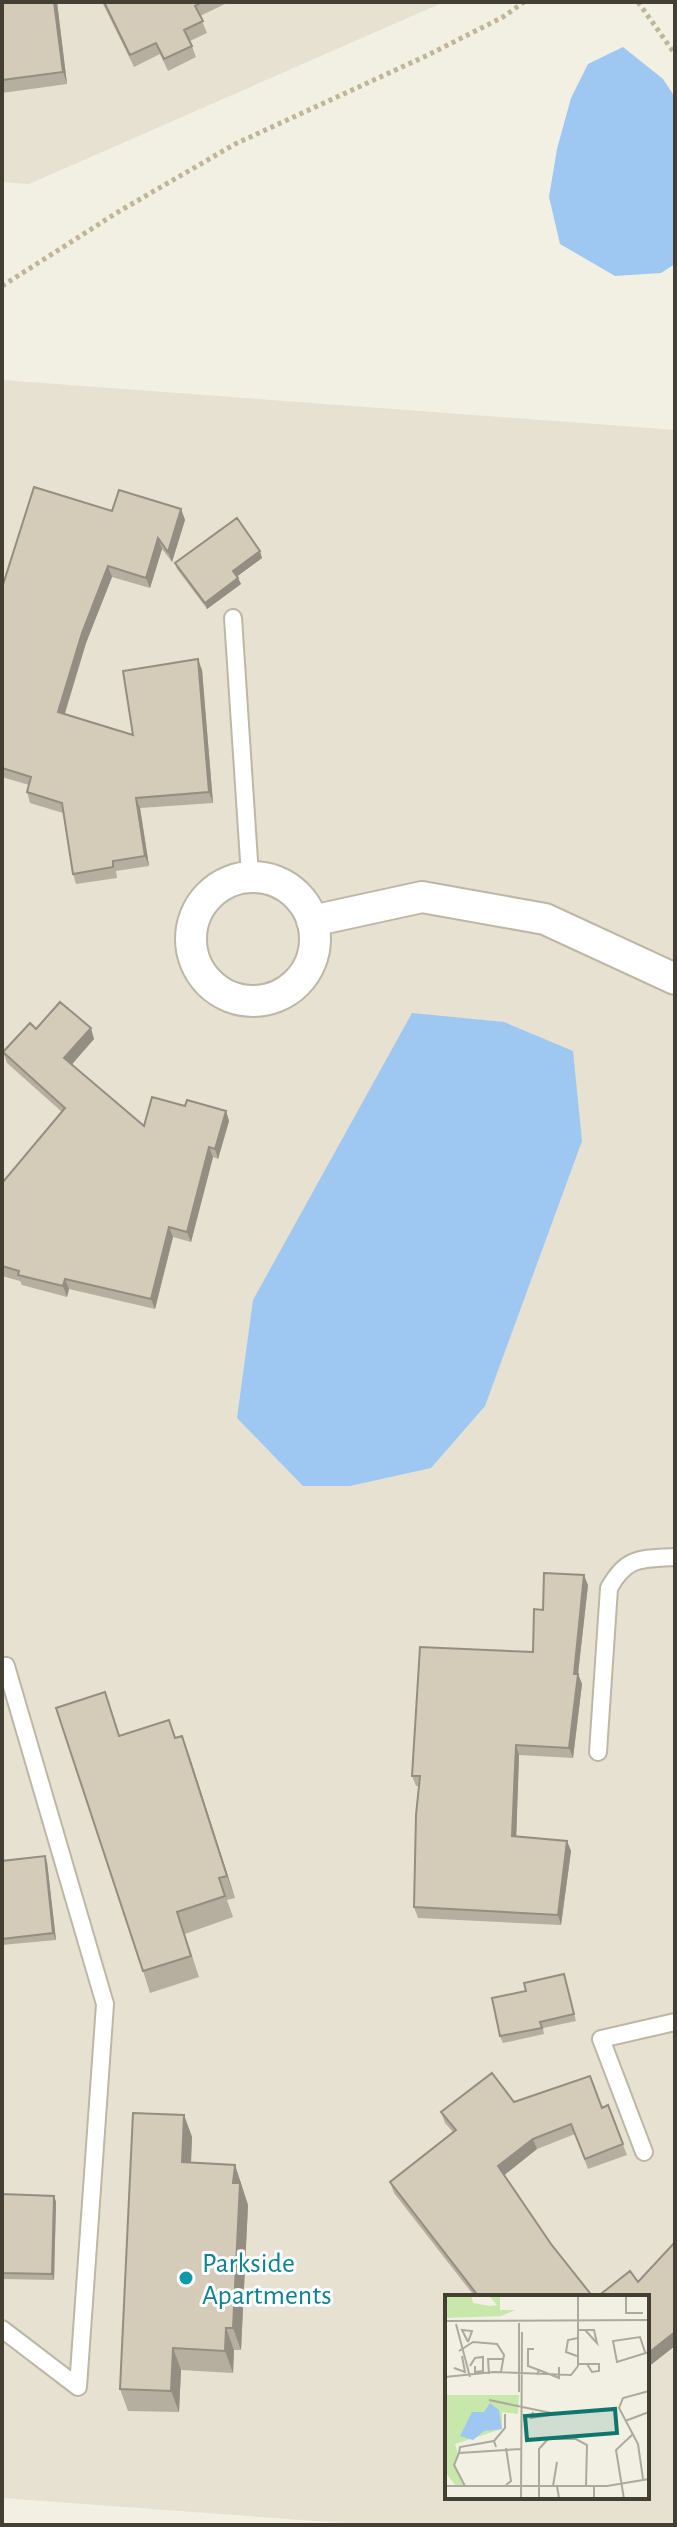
<svg xmlns="http://www.w3.org/2000/svg" width="677" height="2527" viewBox="0 0 677 2527" font-family="'Alegreya Sans',sans-serif">
  <style>
    .residential { fill: #e6e1d1; fill-rule: evenodd }
    .water { fill: #9ec8f1 }
    .lines { fill: none; stroke-linecap: round; stroke-linejoin: round }
    .lane-casing { stroke: #bdb7a6; stroke-width: 20 }
    .street-casing { stroke: #bdb7a6; stroke-width: 34 }
    .path { stroke: #bfb597; stroke-width: 5; stroke-dasharray: 4 4; stroke-linecap: butt }
    .lane { stroke: #fff; stroke-width: 16 }
    .street { stroke: #fff; stroke-width: 30 }
    .wall { fill: #b6af9f }
    .shaded-wall { fill: #948e82 }
    .building { fill: #d4cbb9; stroke: #948e82; stroke-width: 2 }
    .culture-dot { fill: #0f9aa8; stroke: #fff; stroke-width: 3 }
    .labels { text-anchor: middle; stroke-width: 6; stroke-linejoin: round; paint-order: stroke }
    .culture-label { font-size: 28px; fill: #0d838f; stroke: #fff; text-anchor: start }
    .inset-road { fill: none; stroke: #aca99d; stroke-width: 2 }
    .view { fill: #0f766e; fill-opacity: 0.15; stroke: #0f766e; stroke-width: 4 }
    .inset-edge { fill: none; stroke: #443f33; stroke-width: 4 }
  </style>
  <rect width="100%" height="100%" fill="#f2efe3"/>
  <path class="residential" d="M2,2H444L29,184L2,182Z
    M2,380L675,430V2525H372L2,2498ZM447,2297H647V2497H447Z"/>
  <path class="water" d="M623,47L663,79L675,97V264L661,273L615,276L560,244L549,197L557,149L571,98L588,64Z
    M412,1013L504,1022L573,1051L582,1141L485,1406L431,1468L350,1486H303L237,1418L253,1300Z"/>
  <g class="lines">
    <g class="lane-casing">
      <path id="lane" d="M233,618L250,876
        M2,1666H6L105,2004L78,2387L2,2329
        M598,1752L609,1588C627,1556 641,1559 675,1557
        M644,2152L601,2039L675,2022"/>
    </g>
    <g class="street-casing">
      <path id="street" d="M191 939a62 62 0 1 1 124 0a62 62 0 1 1-124 0Z
        M312,921L422,897L545,919L675,979"/>
    </g>
    <path class="path" d="M638,2L675,54
      M2,286L118,212L235,144L428,55L503,17L524,2"/>
    <use href="#lane" class="lane"/>
    <use href="#street" class="street"/>
  </g>
  <path class="wall" d="M2,2H57L67,84L2,93Z
    M102,2H229L200,16L207,33L190,41L196,57L168,71L160,54L134,67Z
    M181,509L185,520L172,562L162,549L150,588L112,577L86,643L65,714L133,735L202,670L213,803L140,808L149,866L116,871L117,878L76,884L73,874L63,813L30,803L27,792L29,785L2,777V588L112,511Z
    M262,558L237,576L241,584L207,609L177,569L175,563Z
    M36,1029L94,1039L71,1064L144,1126L185,1106L226,1111L229,1121L218,1159L213,1157L191,1242L173,1237L155,1309L69,1289L67,1297L22,1285L20,1281L2,1276V1183L62,1112L7,1063L3,1052Z
    M588,1585L578,1674L582,1684L573,1758L519,1755L516,1836L567,1841L571,1851L561,1925L418,1918L414,1907L419,1786H416L412,1776L533,1652L543,1610Z
    M105,1692L120,1736L176,1738L190,1758L235,1898L227,1900L233,1917L185,1934L199,1977L150,1993L143,1971Z
    M2,1861L47,1862L56,1940L2,1945Z
    M564,1974L576,2021L543,2028L544,2034L503,2043L500,2036L526,1991Z
    M514,2102L602,2108L608,2105L627,2155L588,2169L575,2134L537,2149L504,2175L551,2244L593,2297H475L394,2193L390,2182L453,2132L445,2123L441,2112Z
    M184,2115L192,2137L191,2163L235,2165L248,2205L241,2350H234L233,2373L181,2370L179,2412L128,2411L120,2389Z
    M2,2194L54,2196L56,2202L54,2280L2,2279Z"/>
  <path class="shaded-wall" d="M54,2H57L67,84L63,72Z
    M181,509L185,520L172,562L168,552Z
    M158,538L162,549L150,588L146,578Z
    M260,551L262,558L235,578L233,571Z
    M108,566L112,577L86,643L62,722L58,712L82,633Z
    M238,578L241,584L207,609L205,603Z
    M198,659L202,670L213,803L209,792Z
    M136,798L140,808L149,866L145,856Z
    M91,1028L94,1039L68,1069L64,1058Z
    M226,1111L229,1121L218,1159L215,1149Z
    M209,1147L213,1157L191,1242L187,1232Z
    M169,1227L173,1237L155,1309L151,1299Z
    M65,1279L69,1289L67,1297L63,1286Z
    M584,1575L588,1585L578,1674L582,1684L573,1758L569,1748L574,1674Z
    M182,1736L190,1758L235,1898L227,1876Z
    M516,1745L519,1755L516,1846L512,1836Z
    M567,1841L571,1851L561,1925L558,1915Z
    M45,1856L47,1862L56,1940L53,1933Z
    M184,2115L192,2137L190,2184L182,2162Z
    M533,2139L537,2149L502,2177L498,2166Z
    M235,2165L248,2205L241,2350L233,2328V2183Z
    M54,2196L56,2202L54,2280L52,2274Z
    M226,2328L234,2350L233,2373L225,2351Z
    M675,2332V2346L647,2368V2354Z
    M173,2348L181,2370L179,2412L171,2391Z"/>
  <path class="building" d="M2,2H54L63,72L2,80Z
    M104,2H202L195,6L203,21L184,30L192,46L164,59L156,43L130,55Z
    M34,487L112,511L119,490L181,509L168,552L158,538L146,578L108,566L82,633L58,712L133,735L123,671L198,659L209,792L136,798L145,856L113,861V867L73,874L62,803L27,792L31,777L2,768V588Z
    M237,518L260,551L233,571L238,578L205,603L175,563Z
    M60,1002L91,1028L64,1058L144,1126L152,1097L185,1106L187,1100L226,1111L215,1149L209,1147L187,1232L169,1227L151,1299L65,1279L63,1286L18,1275L19,1271L2,1266V1183L65,1108L3,1052L30,1023L36,1029Z
    M544,1573L584,1575L574,1674H578L569,1748L516,1745L512,1836L567,1841L558,1915L414,1907L416,1815L420,1776H412L420,1647L533,1652L534,1609L543,1610Z
    M105,1692L119,1736L169,1720L175,1738L182,1736L227,1876L219,1878L225,1896L177,1912L191,1956L143,1971L56,1708Z
    M45,1856L53,1933L2,1939V1861Z
    M564,1974L574,2014L540,2022L542,2028L500,2036L492,1998L526,1991L524,1983Z
    M492,2073L514,2102L590,2076L602,2108L608,2105L623,2144L585,2159L571,2124L533,2139L498,2166L551,2244L593,2297H479L390,2182L456,2130L441,2112Z
    M133,2113L184,2115L182,2162L235,2165L233,2183H240L233,2328H226L225,2351L173,2348L171,2391L120,2389Z
    M2,2194L54,2196L52,2274L2,2273Z
    M675,2242V2332L647,2354V2297H597L630,2271L638,2282Z"/>
  <circle class="culture-dot" cx="186" cy="2278" r="8"/>
  <g class="labels">
    <g class="culture-label">
      <text x="202" y="2272">Parkside<tspan x="202" dy="32">Apartments</tspan></text>
    </g>
  </g>
  <g transform="translate(445 2295)">
    <rect width="204" height="204" fill="#f2efe3"/>
    <path d="M2,0H26L28,8L45,11L52,10L44,0H55V15H70L56,21L0,23ZM0,100H74L73,119L57,117V134L10,149L13,159L9,167L20,191H11L0,177Z" fill="#c7e7ab"/>
    <path d="M45,108L54,115L57,134L39,136L28,145L15,141L27,117H39Z" fill="#9ec8f1"/>
    <path class="inset-road" d="M181,0V18H198M0,26L204,25M74,28V97M11,29L25,82M133,35H149L152,48L140,35M23,47L17,35L27,36L23,47M89,54H83V71L94,75L92,80M14,56L28,47L52,49L59,60L56,77M200,57L195,42L168,46L172,67L204,57M132,61L121,57L123,45L133,43M133,69H154V76L147,77L142,69M25,71L30,63L38,62V76L30,77V71M9,73L20,77L17,61M94,75L114,83V72M44,79L43,64H59M0,82L49,77L126,80L133,71V0M44,105L111,119L86,123L88,117M180,126L204,117M49,146L60,133V119M14,158L15,152L49,146L51,152M198,184L193,149L174,113L178,103L204,96M61,190L66,186L61,153M0,191H162L204,184M20,191L9,170L14,158L76,154M108,191L112,167M112,191L114,203L149,204V191M76,204L77,37M94,204V154L103,144H131L142,150L141,191M179,204L171,155L188,139"/>
    <path class="view" d="M170,114L172,138L82,145L80,121Z"/>
    <rect width="204" height="204" class="inset-edge"/>
  </g>
  <rect width="677" height="2527" fill="none" stroke="#443f33" stroke-width="8"/>
</svg>
